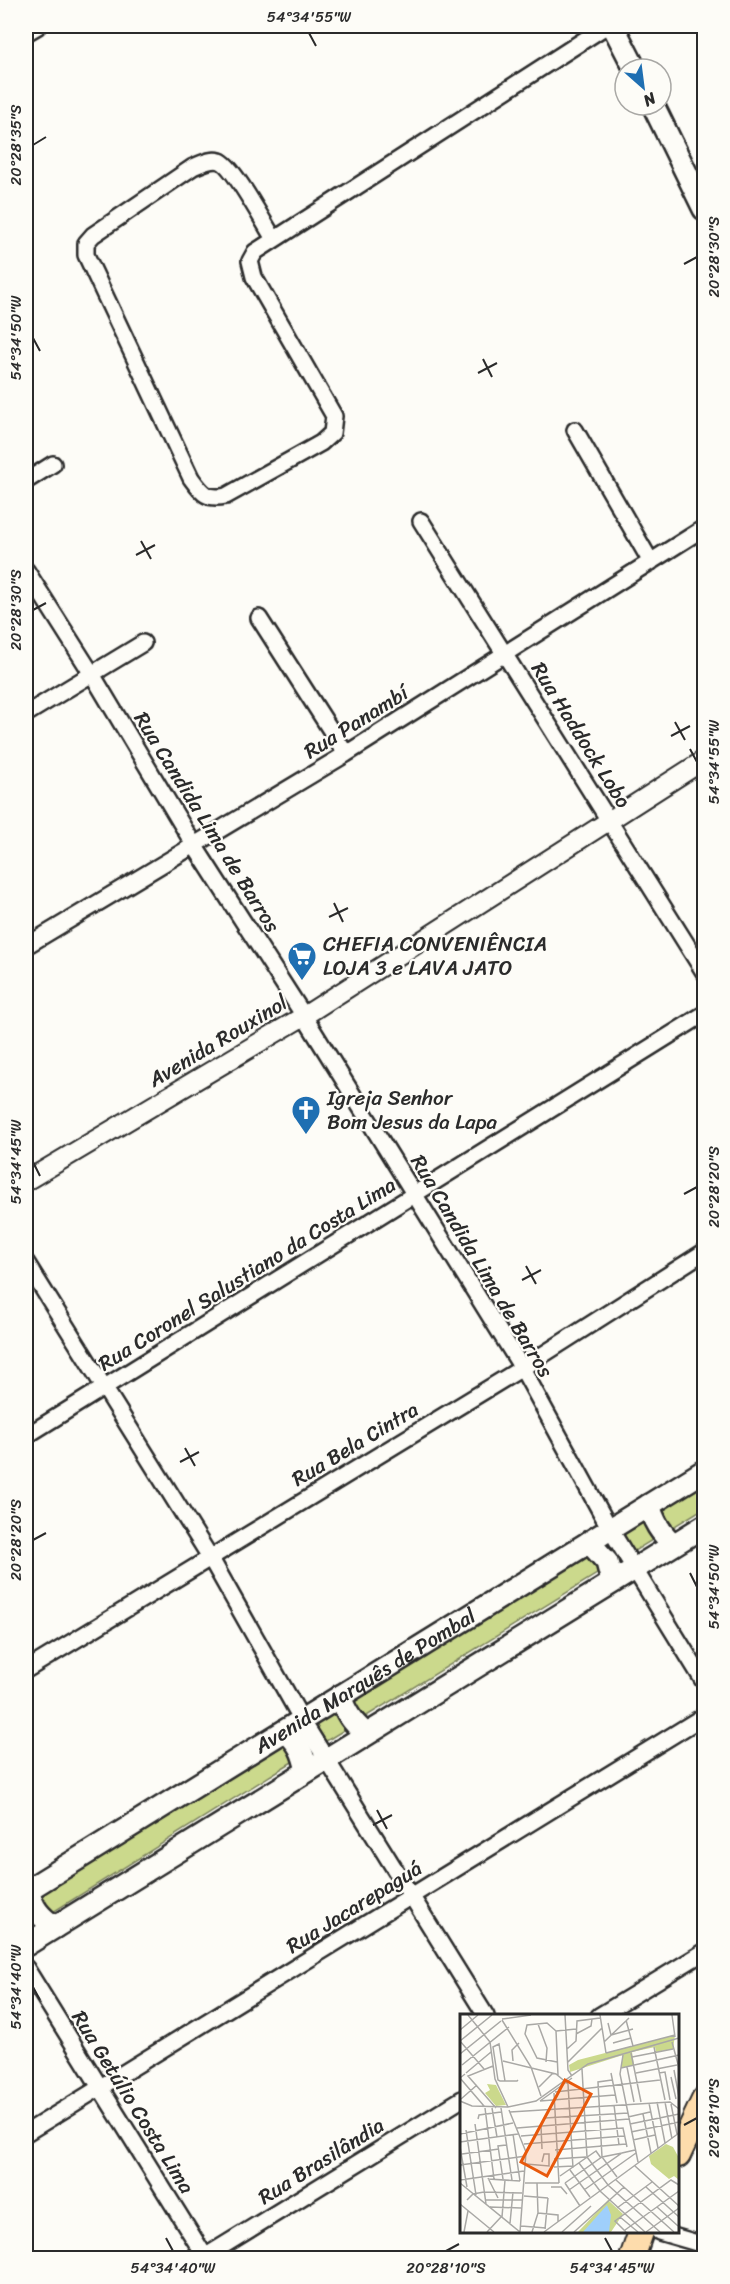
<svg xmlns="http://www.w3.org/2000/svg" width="730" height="2284" viewBox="0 0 730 2284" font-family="Sriracha,sans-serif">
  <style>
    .green { fill: #cbd98c; stroke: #7b825c; stroke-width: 1.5 }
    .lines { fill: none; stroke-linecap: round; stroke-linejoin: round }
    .minor-casing { stroke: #2b2b2b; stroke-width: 20 }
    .tertiary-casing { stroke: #2b2b2b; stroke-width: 22 }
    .secondary-casing { stroke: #2b2b2b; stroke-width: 26 }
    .primary-casing { stroke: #2b2b2b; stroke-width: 28 }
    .minor { stroke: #fdfcf7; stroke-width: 15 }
    .tertiary { stroke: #fdfcf7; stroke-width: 18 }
    .secondary { stroke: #fdfcf7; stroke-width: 21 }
    .primary { stroke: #fddcac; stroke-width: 24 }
    .ticks { fill: none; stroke: #2b2b2b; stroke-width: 2 }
    .labels { text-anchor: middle; stroke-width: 4.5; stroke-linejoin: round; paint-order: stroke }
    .street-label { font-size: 21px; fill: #2b2b2b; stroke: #fdfcf7 }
    .poi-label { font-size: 21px; fill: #2b2b2b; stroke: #fdfcf7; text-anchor: start }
    .inset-road { fill: none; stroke: #a9a8a5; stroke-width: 1.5 }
    .view { fill: #e8590c; fill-opacity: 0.15; stroke: #e8590c; stroke-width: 3 }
    .inset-edge { fill: none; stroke: #2b2b2b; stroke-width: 3 }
    .neatline { fill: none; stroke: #2b2b2b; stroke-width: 2 }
    .ticks-label { font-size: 15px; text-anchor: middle; fill: #2b2b2b }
  </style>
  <rect width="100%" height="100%" fill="#fdfcf7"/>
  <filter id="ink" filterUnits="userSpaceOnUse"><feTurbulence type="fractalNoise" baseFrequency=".0167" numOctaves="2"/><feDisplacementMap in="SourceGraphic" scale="12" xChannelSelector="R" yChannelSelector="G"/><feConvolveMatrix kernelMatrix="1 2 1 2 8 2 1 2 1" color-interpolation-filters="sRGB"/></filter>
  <g filter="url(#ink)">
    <path class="green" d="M704,1484V1508L284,1767L26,1929V1903Z"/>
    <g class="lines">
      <g class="minor-casing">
        <path id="minor" d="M26,33L38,26
          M274,239C265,225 233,165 220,161C211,158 201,164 193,167L93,235L86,243V255L191,478C202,493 206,500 226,496L321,443L332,433L334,416L254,277L250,261L255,252L606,26
          M575,430L651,562
          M26,481L53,464
          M421,521L704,972
          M26,570L92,674L194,845L304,1016L522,1368L610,1529L704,1682
          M259,618L346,754
          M26,714L143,643
          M26,946L346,754L704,528
          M26,1262L210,1557L302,1720L486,2016
          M26,1436L704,1014
          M26,1670L522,1368L704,1252
          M26,1968L206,2258
          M599,2016L704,1952
          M26,2133L704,1716
          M659,2232L704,2245
          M203,2258L462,2099"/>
      </g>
      <g class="tertiary-casing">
        <path id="tertiary" d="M26,1181L304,1016L704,760"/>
      </g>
      <g class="secondary-casing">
        <g id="secondary">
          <path d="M613,26L635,69"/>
          <path d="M653,105L704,209"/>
          <path d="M649,1505C654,1522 660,1532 673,1544"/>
          <path d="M589,1542L607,1562L612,1582"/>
          <path d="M340,1696C346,1713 352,1722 366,1734"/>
          <path d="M285,1731C299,1743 303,1752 307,1771"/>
          <path d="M28,1890C33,1908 39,1916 55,1927"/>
          <path id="s1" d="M26,1891L704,1471"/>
          <path d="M26,1945L704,1526"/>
        </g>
      </g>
      <g class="primary-casing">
        <path id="primary" d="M678,2155L704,2100
          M632,2258L641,2232"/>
      </g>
      <use href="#minor" class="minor"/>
      <use href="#tertiary" class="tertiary"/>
      <use href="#secondary" class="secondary"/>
      <use href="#primary" class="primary"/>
    </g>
  </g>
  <path class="ticks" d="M309,33L316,46M33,145L46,137M684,264L697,257M33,338L40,351M483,359L492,377M478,373L497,363M141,541L151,559M136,555L155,545M33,610L46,603M675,722L685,740M671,736L690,726M690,749L697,762M334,903L343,922M329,917L348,908M33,1162L40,1176M684,1194L697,1187M526,1266L536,1284M522,1280L541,1270M185,1448L195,1466M180,1462L199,1452M33,1540L46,1533M690,1573L697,1587M377,1810L387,1829M373,1825L392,1815M33,1987L40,2000M684,2125L697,2118M166,2238L173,2251M605,2238L612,2251M446,2251L459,2244"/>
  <defs>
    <g id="supermarket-pin" transform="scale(1.5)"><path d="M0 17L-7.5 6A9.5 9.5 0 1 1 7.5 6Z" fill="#1f6fb2" stroke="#fdfcf7"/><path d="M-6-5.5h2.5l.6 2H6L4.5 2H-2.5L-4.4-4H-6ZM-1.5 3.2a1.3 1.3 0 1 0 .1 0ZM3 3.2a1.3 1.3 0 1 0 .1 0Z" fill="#fff"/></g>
    <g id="church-pin" transform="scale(1.5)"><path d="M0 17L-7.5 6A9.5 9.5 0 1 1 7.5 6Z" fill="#1f6fb2" stroke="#fdfcf7"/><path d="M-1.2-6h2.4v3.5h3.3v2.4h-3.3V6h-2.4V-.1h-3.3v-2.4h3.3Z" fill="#fff"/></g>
  </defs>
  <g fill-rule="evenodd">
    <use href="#supermarket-pin" x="302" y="956"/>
    <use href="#church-pin" x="306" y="1110"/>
  </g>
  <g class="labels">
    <g class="street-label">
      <text transform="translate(356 722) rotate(-32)" y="7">Rua Panambí</text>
      <text transform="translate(581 735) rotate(58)" y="7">Rua Haddock Lobo</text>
      <text transform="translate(207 822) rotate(58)" y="7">Rua Candida Lima de Barros</text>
      <text transform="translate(218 1041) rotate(-31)" y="7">Avenida Rouxinol</text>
      <text transform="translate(482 1266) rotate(59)" y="7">Rua Candida Lima de Barros</text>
      <text transform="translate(247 1274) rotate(-32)" y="7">Rua Coronel Salustiano da Costa Lima</text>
      <text transform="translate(355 1444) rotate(-31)" y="7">Rua Bela Cintra</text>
      <text dy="7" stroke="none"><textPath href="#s1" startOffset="399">Avenida Marquês de Pombal</textPath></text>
      <text transform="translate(354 1907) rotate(-32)" y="7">Rua Jacarepaguá</text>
      <text transform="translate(133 2102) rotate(58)" y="7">Rua Getúlio Costa Lima</text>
      <text transform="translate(321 2161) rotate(-32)" y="7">Rua Brasilândia</text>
    </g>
    <g class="poi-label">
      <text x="323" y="951">CHEFIA CONVENIÊNCIA<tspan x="323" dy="24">LOJA 3 e LAVA JATO</tspan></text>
      <text x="327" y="1105">Igreja Senhor<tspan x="327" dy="24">Bom Jesus da Lapa</tspan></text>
    </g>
  </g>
  <g transform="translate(460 2014)">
    <rect width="219" height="219" fill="#fdfcf7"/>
    <path d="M215,21L213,35L196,38L195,33L172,38L174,51L161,54L163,41L110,58L109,51L118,46ZM27,70L36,71L46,91L36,92L25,79L30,76ZM206,130L213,133L219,144V166L214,162L209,165L191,150L189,142ZM148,186L163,200L151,218H118Z" fill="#cbd98c"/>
    <path d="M147,191L151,201L149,218H123Z" fill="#9fcffb"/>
    <path class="inset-road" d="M8,1L30,28L35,65L48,93M105,1L108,56L112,62M140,1L146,39M212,1L215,23M42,5L71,1M42,6L71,53L81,82M166,6L173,32M148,9L151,21L173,15M78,10L87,34L86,48M0,16L18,1M96,17L116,15M116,20L131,12L132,5M0,27L32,1M0,27L24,55M144,28L169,4M212,28L219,54M153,29L171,24M194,33L205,86M107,35L116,27L117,7L140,4M146,39L215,21M171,39L181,88M0,40L41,7M163,41L160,60L178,148M172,43L213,35M43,47L96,60L108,70L113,154M53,47L52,36L59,29M97,48L77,44L65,20L67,11L87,9L96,17L98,61M108,48L142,14M2,51L49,13M33,52L8,62L36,94M167,53L174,88M161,54L219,41M122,55L127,143M214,56L219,83M6,59L31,38M151,59L157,89M176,59L217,51M199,59L205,58L210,86M5,60L0,64L24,92M211,63L216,85M152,66L138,68L142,143L157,163M45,67L39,30L33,33L38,66L40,67H57L58,66M79,73L93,59M95,78L200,66M94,79L99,169M1,85L17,71M0,87L12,92L48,93L76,87L128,50L219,24M80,87L155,81M80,87L112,64M197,88L205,129M205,88L212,125M189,89L198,134M211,90L217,120M154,91L159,131M25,94L34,165M32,94L37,123M41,94L52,166M49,96L66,138L60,218M50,98L210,88L219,95M183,100L191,139M168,103L190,98M85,104L168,99M18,105L19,101L41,98M15,110L26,190M170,110L219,100M81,112L82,135M57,114L169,105M6,116L16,181M171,118L219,108M0,120L53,109M53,120L60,167M61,122L163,114L167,133M173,126L195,121M0,128L58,120M64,130L164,122M0,133L7,173M95,136L166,130M2,140L39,135M127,143L148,171L200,218M94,145L126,143M119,149L140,177L185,218M66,150L89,152V140H84L82,148M0,151L66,142M175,152L219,192M94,153L113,152M110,156L130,183M100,162L136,137L141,144M28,164L38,184M28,165L60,167M43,165L38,132L46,131M0,166L64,157M156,166L214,218M0,169L60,218M65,169H99M105,169L142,143L162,139M105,169L120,192M91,173H101L107,180M186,173L219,203M109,176L162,139L175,136M124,176L176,139M64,182L88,184M7,186L13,180L24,178L62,179M25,186H62M0,190L34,218M30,193L61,194M197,193L218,212M157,194L192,168M78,199L98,201V208M42,203L45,166M160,203L178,218M50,209L53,178M61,212L86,214M85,215L88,184M165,216L219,177M4,218L8,197M27,218L41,203M72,218L78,199L77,169M84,218L219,119M102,218L131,192M114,218L164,173M166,218L155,207L211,166L219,171M186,218L219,194"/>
    <path class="view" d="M105,66L131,80L87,162L61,148Z"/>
    <rect width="219" height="219" class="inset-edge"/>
  </g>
  <rect width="730" height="2284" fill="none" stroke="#fdfcf7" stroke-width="66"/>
  <g transform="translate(643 87) rotate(152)"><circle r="28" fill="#fdfcf7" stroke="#a9a8a5" stroke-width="1.5"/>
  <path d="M0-4.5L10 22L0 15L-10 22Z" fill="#1f6fb2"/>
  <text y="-9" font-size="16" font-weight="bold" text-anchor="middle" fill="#2b2b2b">N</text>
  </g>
  <rect x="33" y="33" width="664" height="2218" class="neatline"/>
  <g class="ticks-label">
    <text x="309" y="22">54°34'55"W</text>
    <text transform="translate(16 145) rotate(-90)" y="5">20°28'35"S</text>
    <text transform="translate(714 257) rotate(-90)" y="5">20°28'30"S</text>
    <text transform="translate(16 338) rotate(-90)" y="5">54°34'50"W</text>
    <text transform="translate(16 610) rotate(-90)" y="5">20°28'30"S</text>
    <text transform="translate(714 762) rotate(-90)" y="5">54°34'55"W</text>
    <text transform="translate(16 1162) rotate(-90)" y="5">54°34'45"W</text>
    <text transform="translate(714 1187) rotate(-90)" y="5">20°28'20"S</text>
    <text transform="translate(16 1540) rotate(-90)" y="5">20°28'20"S</text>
    <text transform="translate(714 1587) rotate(-90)" y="5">54°34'50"W</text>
    <text transform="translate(16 1987) rotate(-90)" y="5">54°34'40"W</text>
    <text transform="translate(714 2118) rotate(-90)" y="5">20°28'10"S</text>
    <text x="173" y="2273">54°34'40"W</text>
    <text x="446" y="2273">20°28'10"S</text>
    <text x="612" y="2273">54°34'45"W</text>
  </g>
</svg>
